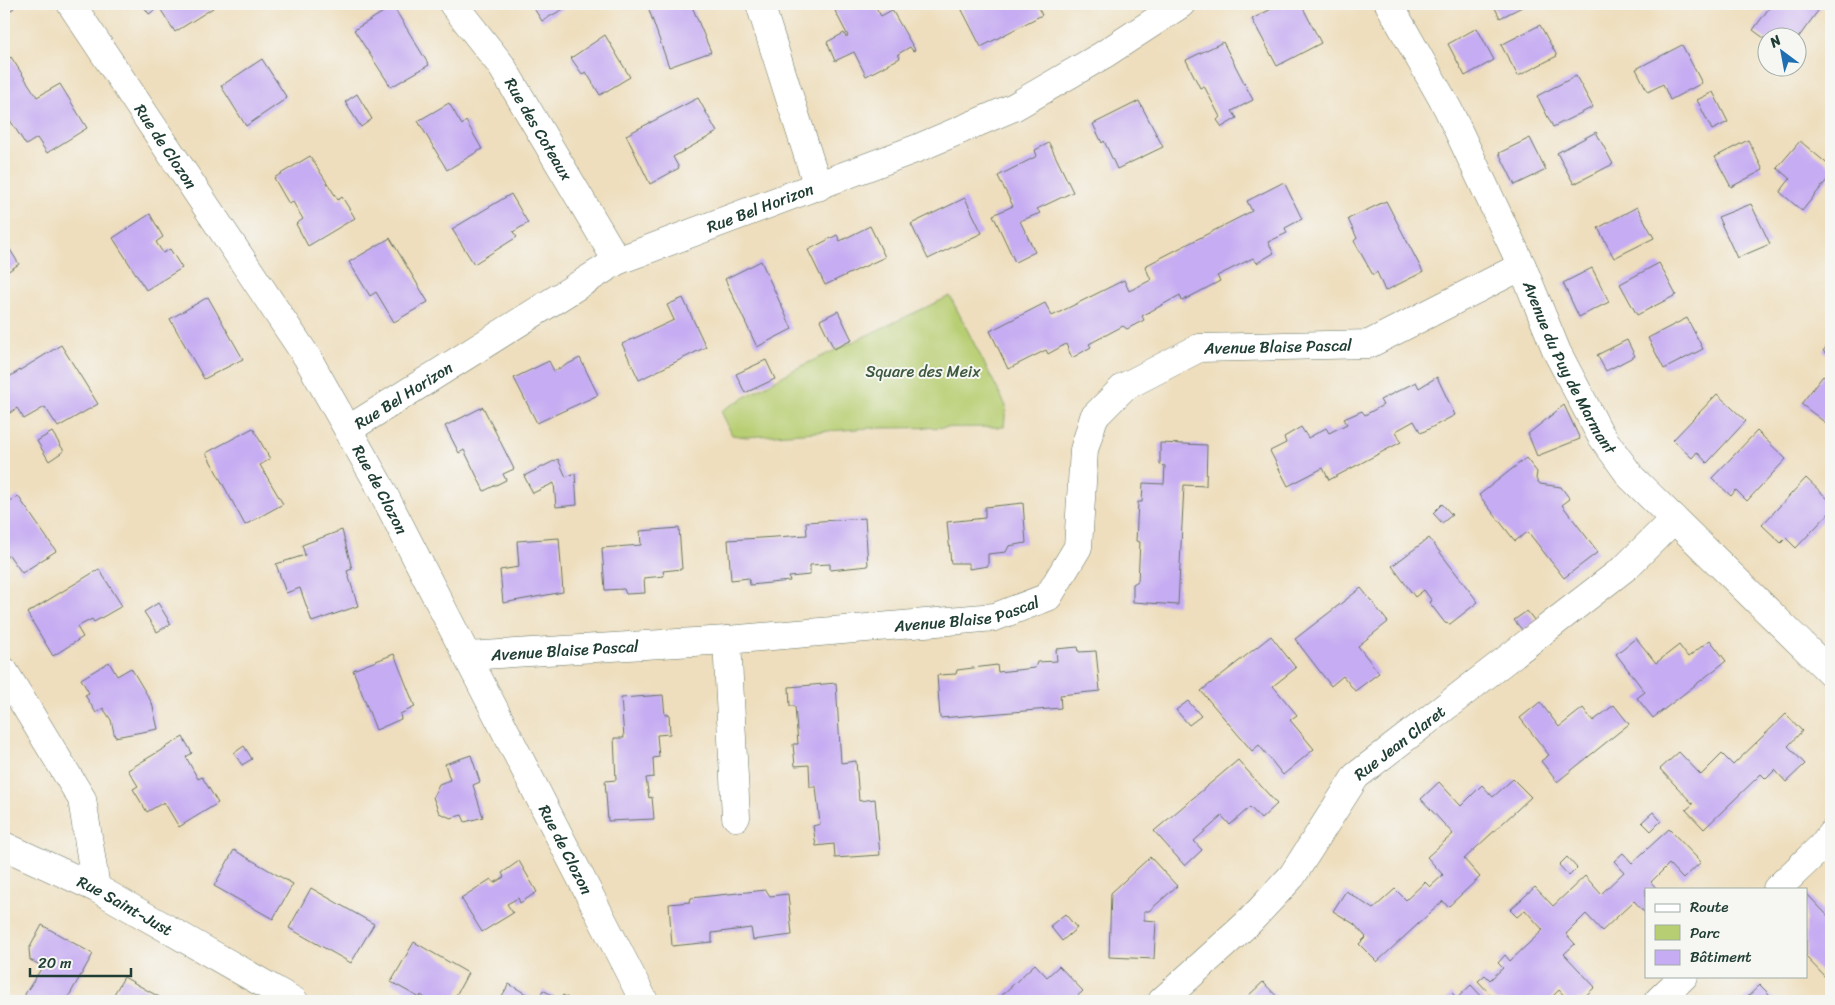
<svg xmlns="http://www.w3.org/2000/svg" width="1835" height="1005" viewBox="0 0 1835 1005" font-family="Sriracha,sans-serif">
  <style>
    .green { fill: #b8ce72; stroke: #6c8653 }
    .building { fill: #c6acf2 }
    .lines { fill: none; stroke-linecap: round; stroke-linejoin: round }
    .minor-casing { stroke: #677564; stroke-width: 29 }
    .minor { stroke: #fff; stroke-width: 28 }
    .labels { text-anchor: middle; stroke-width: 4; stroke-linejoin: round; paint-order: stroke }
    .street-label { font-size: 16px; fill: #1f3d34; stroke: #f6f6f2 }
    .park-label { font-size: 16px; fill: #3e5a40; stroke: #f6f6f2 }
  </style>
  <rect width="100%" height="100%" fill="#f6f6f2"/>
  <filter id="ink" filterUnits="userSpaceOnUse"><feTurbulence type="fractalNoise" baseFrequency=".02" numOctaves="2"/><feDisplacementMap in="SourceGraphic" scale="10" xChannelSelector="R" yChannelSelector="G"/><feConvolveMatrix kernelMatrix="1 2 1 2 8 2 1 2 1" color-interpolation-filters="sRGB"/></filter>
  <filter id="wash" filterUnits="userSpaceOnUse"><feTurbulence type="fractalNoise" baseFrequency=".0096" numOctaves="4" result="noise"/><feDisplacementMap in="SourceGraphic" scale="20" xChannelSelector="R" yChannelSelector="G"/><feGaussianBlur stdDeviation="1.12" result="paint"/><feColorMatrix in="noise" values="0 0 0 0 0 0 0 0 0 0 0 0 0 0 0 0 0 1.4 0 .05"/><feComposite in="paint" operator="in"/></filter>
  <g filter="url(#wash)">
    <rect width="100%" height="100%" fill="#eedebd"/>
    <path class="green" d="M950,296L1006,406L1004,427L870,428L746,437L732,435L721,411L793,370Z"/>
    <g id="blocks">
      <path class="building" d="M4,4H11L14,8L4,15Z
        M142,4H211L213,8L175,32L159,7L149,14Z
        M531,4H572L542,21Z
        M647,4H691L711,52L669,67Z
        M849,4H874L881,16L892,10L915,50L913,51L910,47L898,54L900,58L866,76L854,52L835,61L827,42L844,33L846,37L848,36L835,11Z
        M959,4H1036L1042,15L981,47Z
        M1281,4H1301L1321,43L1277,66L1252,19Z
        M1493,4H1528L1500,18Z
        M1772,4H1823L1798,38H1768V41L1753,30Z
        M393,6L429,65L391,87L354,30Z
        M1540,25L1557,56L1518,76L1501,45Z
        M1477,28L1494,60L1465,76L1448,44Z
        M605,35L630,77L600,95L586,72L582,74L571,58Z
        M1223,42L1253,100L1232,111L1237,118L1222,127L1217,120L1220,117L1204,86L1200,88L1186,60Z
        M1682,45L1702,83L1670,100L1663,84L1648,92L1636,69Z
        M11,57L37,97L60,84L87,128L47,153L37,138L26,145L4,111V62Z
        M262,59L287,98L246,126L221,86Z
        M1576,76L1593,107L1553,127L1537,96Z
        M1713,92L1728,122L1712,130L1697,100Z
        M357,94L372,119L361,127L345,102Z
        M698,98L717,132L673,157L679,168L650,184L626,135Z
        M1139,101L1163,147L1117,169L1104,141L1102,143L1093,124Z
        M449,103L462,125L466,121L482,149L447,170L418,121Z
        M1596,132L1613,164L1574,184L1557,153Z
        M1530,138L1546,170L1515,185L1499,153Z
        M1748,140L1763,170L1731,187L1715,157Z
        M1800,141L1831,167V175L1802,211L1780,192L1790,179L1777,168Z
        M1049,143L1073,192L1037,209L1040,213L1020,221L1035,252L1015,262L993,215L1013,206L998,176L1037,156L1035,150Z
        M310,156L338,200L342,197L355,218L308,246L296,224L303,219L293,202L289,204L274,178Z
        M1284,182L1302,219L1285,228L1287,233L1268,242L1274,253L1257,263L1253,258L1217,276L1220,281L1182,301L1180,295L1142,316L1144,320L1127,329L1123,326L1089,344L1091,347L1072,358L1066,344L1048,354L1046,350L1008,369L990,331L1045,303L1052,316L1124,280L1129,291L1151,280L1145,266L1252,211L1247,201Z
        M511,194L528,223L513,232L517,237L474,264L452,229Z
        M965,198L982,233L928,259L911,224Z
        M1386,201L1423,272L1385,291L1377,272L1373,275L1354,241L1357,238L1348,219Z
        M1751,204L1770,244L1737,258L1718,217Z
        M1637,207L1654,238L1614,258L1598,228Z
        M150,214L163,237L156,242L163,253L170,249L182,268L146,290L113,238Z
        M870,226L885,257L825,285L808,250L837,235L840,241Z
        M390,238L428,302L394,322L376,292L370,296L349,262Z
        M4,240L19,264L4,274Z
        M761,261L792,329L757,347L725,279Z
        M1659,263L1676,295L1637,315L1620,284Z
        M1592,268L1609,302L1579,317L1563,283Z
        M208,297L243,359L204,379L170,319Z
        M683,298L706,347L639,380L622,344L674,320L667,305Z
        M838,311L852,340L834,349L820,320Z
        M1687,318L1703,349L1664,369L1648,338Z
        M1627,340L1635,356L1606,371L1597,355Z
        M1831,341V357L1823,351Z
        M61,345L98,404L58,427L45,407L24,419L17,408L4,417V380Z
        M580,358L598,395L537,423L514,378L549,361L554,371Z
        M766,360L775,379L745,393L736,374Z
        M1823,376L1831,382V427L1801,404Z
        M1437,377L1455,415L1421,433L1414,421L1396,431L1401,442L1329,480L1323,468L1288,486L1270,451L1286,443L1284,437L1301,427L1308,438L1326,428L1329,433L1347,424L1344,419L1362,411L1365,415L1383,405L1380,400L1416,382L1419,388Z
        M1717,394L1746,421L1707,463L1697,452L1692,458L1673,440Z
        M1564,405L1580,439L1537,456L1528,434Z
        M483,407L514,469L503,474L506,480L484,491L464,450L459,453L445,426Z
        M253,428L270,459L260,465L283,504L245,525L206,453Z
        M1757,431L1786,459L1747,501L1736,490L1731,496L1712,478Z
        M52,432L64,451L49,461L37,441Z
        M1160,443L1207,445L1206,486L1184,485L1178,605L1133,602V584L1138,581L1140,542L1136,541L1138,502H1142L1143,483L1164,484L1165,466L1160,465Z
        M1526,458L1537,472L1536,479L1540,484L1561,487L1570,499L1562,505L1598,552L1564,578L1528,532L1515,541L1479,495Z
        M558,459L566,477L575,473L577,505L556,507L554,483L533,493L524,476Z
        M1806,478L1831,502V511L1796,548L1786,538L1781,543L1762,525Z
        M18,496L56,551L22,573L9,555L5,558L4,557V505Z
        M1023,503L1026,543L1009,546L1006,552L988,554V566L969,569V563H951L947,522L985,518V507Z
        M1442,504L1452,515L1442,523L1433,513Z
        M865,518L868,566L830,570V564L810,565V575L789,577L790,581L750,585L749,578L731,580L728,540L807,535L806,522Z
        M679,528L682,569L663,571L664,576L644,578L645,593L626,594L624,589L605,590L602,548L641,545L640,531Z
        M342,530L352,569L347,571L358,606L312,622L300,588L286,593L276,564L305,555L302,545Z
        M559,538L563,592L503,603L500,570L519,567L517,541Z
        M1429,538L1478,602L1450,624L1445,623L1429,602L1432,601L1424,590L1415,597L1392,566Z
        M99,569L122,606L94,622L92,619L77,627L83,637L53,656L27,613Z
        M1361,588L1388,622L1358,646L1379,673L1355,691L1343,676L1331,686L1295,639Z
        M158,603L171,624L157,632L144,612Z
        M1527,611L1535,621L1523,631L1514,620Z
        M1271,636L1296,668L1273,686L1297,715L1290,720L1314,749L1283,775L1259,745L1252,751L1201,691Z
        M1636,638L1656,663L1679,645L1688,657L1710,640L1726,661L1653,718L1637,698L1645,692L1616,654Z
        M1078,647L1079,652L1096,651L1100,691L1060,695L1061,708L940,718L937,675L956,674L957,670L997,665L998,672L1035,668L1037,662L1057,661L1056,649Z
        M394,654L415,707L400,714L401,719L376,730L353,670Z
        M109,662L117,676L131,668L152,703L158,729L115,737L111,720L103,708L96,713L85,695L89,693L81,679Z
        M836,683L841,763L856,761L859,801L875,799L880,855L835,858L834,844L816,846L813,826L820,824L816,787H810L809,765L795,766L793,744H798L795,706H790L789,687Z
        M663,695L665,715L669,714L670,734L657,735L659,757L653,758L654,777L646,778L649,798L652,797L654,819L608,821L605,781L616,780L614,738H624L621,698Z
        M1188,701L1201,716L1189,725L1176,710Z
        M1540,702L1559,727L1583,708L1593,721L1614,705L1629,724L1557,782L1541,761L1549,755L1520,718Z
        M1786,714L1802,731L1788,746L1805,764L1786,782L1775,770L1766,779L1761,774L1704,829L1686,810L1693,804L1660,769L1679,752L1701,775L1722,754L1733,765Z
        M183,737L192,753L186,757L198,779L202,777L218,803L179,827L164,802L147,812L133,789L138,786L128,770Z
        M244,746L252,759L242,765L234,753Z
        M471,755L480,782L473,785L483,817L465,822L462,815L451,818L439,813L433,797L439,784L450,780L445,764Z
        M1238,760L1277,804L1261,819L1250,807L1230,825L1222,816L1194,841L1202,850L1185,866L1154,831Z
        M1513,779L1531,797L1464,859L1480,877L1448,907L1443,901L1377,962L1359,944L1366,937L1354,924L1333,911L1346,891L1373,909L1395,889L1406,900L1425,882L1430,887L1443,875L1427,857L1453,834L1421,799L1439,782L1461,806L1482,785L1493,797Z
        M1653,812L1661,821L1651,831L1642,822Z
        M1669,829L1701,862L1683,879L1669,864L1651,882L1657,889H1646V914L1634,901L1602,931L1586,914L1566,934L1575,944L1564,954L1595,987L1581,1000L1579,998L1576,1001H1569L1559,990L1548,1001L1544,999L1541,1001H1496L1478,981L1485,975L1490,980L1503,968L1498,963L1505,955L1510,961L1543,930L1525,910L1517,917L1510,910L1535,887L1553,906L1585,876L1601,894L1624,872L1614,861L1623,853L1632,863Z
        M234,850L293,884L273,919L214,886Z
        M1150,857L1177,886L1149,911H1144V920L1156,921L1154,959L1109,957L1111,893Z
        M1567,857L1577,868L1569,876L1559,865Z
        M519,861L537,892L520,903L518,898L507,904L513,913L482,932L461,898L491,879L494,883L504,877L502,873Z
        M311,888L374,924L351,963L289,928Z
        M766,890L770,896L788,894L792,935L753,940L751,928L712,933V942L672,946L669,904L690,902L691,898Z
        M1806,893L1828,916L1831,913V977L1828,980L1806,957Z
        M1065,914L1077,928L1062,941L1050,926Z
        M42,925L93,954L66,1001H27L25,994L41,969L40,965L30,960L29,949Z
        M414,942L468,973L453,1001H429L421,995L420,998L391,982Z
        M1035,964L1047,977L1059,966L1083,991L1072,1001H1006L1001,996Z
        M124,977L152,993L167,1001H110Z
        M1263,982L1281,1001H1254L1248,996Z
        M509,984L538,1001L543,990L560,1000L563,995L573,1001H499Z
        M1471,985L1486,1001L1445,1000L1452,993L1457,998Z
        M1760,985L1776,1001H1743Z"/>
    </g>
  </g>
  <g filter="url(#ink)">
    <use href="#blocks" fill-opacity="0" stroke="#677564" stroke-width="1"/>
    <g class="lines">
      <g class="minor-casing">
        <g id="minor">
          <path id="s1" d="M71,4L307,357L378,483L644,1001"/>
          <path id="s2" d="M453,4L501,65L617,261"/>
          <path d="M760,4L818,187"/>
          <path id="s3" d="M1389,4L1448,109L1522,266L1557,352L1600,434L1631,477L1831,673"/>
          <path id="s4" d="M349,429L617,261L918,148L1014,107L1103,55L1181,4"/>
          <path d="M727,640L736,817"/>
          <path id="s5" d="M467,656L727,640L995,617L1048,597L1078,547L1084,450L1094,417L1124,387L1199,348L1369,344L1522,266"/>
          <path d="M4,671L82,799L96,888"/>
          <path id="s6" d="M4,846L96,888L294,1001"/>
          <path d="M1777,889L1821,847L1831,834"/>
          <path id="s7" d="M1162,1001L1249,922L1292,876L1356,776L1626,567L1674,519"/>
          <path d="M1658,1001L1684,976"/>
        </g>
      </g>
      <use href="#minor" class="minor"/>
    </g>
  </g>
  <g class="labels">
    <g class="street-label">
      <text dy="6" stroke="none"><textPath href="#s2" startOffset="152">Rue des Coteaux</textPath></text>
      <text dy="6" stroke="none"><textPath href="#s1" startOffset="171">Rue de Clozon</textPath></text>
      <text dy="6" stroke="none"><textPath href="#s4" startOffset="469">Rue Bel Horizon</textPath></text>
      <text dy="6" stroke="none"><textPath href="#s5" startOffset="982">Avenue Blaise Pascal</textPath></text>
      <text dy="6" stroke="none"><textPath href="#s3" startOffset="406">Avenue du Puy de Marmant</textPath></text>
      <text dy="6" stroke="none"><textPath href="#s4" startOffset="64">Rue Bel Horizon</textPath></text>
      <text dy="6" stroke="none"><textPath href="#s1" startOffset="576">Rue de Clozon</textPath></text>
      <text dy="6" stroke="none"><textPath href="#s5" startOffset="502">Avenue Blaise Pascal</textPath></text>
      <text dy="6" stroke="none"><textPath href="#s5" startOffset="98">Avenue Blaise Pascal</textPath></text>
      <text dy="6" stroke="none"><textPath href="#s7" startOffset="354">Rue Jean Claret</textPath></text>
      <text dy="6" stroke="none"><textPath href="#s1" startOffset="981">Rue de Clozon</textPath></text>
      <text dy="6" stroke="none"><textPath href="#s6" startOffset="135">Rue Saint-Just</textPath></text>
    </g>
    <g class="park-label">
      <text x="923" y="377">Square des Meix</text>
    </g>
  </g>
  <rect width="1835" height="1005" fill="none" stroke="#f6f6f2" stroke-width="20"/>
  <rect x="1645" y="888" width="162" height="90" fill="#f6f6f2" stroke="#a0aca6"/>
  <rect x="1655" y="904" width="25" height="8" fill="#ffffff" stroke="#a0aca6"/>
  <text x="1690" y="912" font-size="15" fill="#1f3d34">Route</text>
  <rect x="1655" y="925" width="25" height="15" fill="#b8ce72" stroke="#a0aca6"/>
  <text x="1690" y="938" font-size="15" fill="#1f3d34">Parc</text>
  <rect x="1655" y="950" width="25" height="15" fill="#c6acf2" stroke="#a0aca6"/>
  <text x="1690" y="962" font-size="15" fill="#1f3d34">Bâtiment</text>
  <g transform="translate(1782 52) rotate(328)"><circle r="24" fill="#f6f6f2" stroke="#a0aca6"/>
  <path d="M0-4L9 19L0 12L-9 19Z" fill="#1f6fb2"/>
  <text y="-8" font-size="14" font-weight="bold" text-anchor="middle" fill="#1f3d34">N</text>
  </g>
  <path d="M30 968v8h101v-8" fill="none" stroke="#1f3d34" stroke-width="2.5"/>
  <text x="38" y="968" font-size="15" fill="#1f3d34" stroke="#f6f6f2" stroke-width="4" paint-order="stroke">20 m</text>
</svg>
